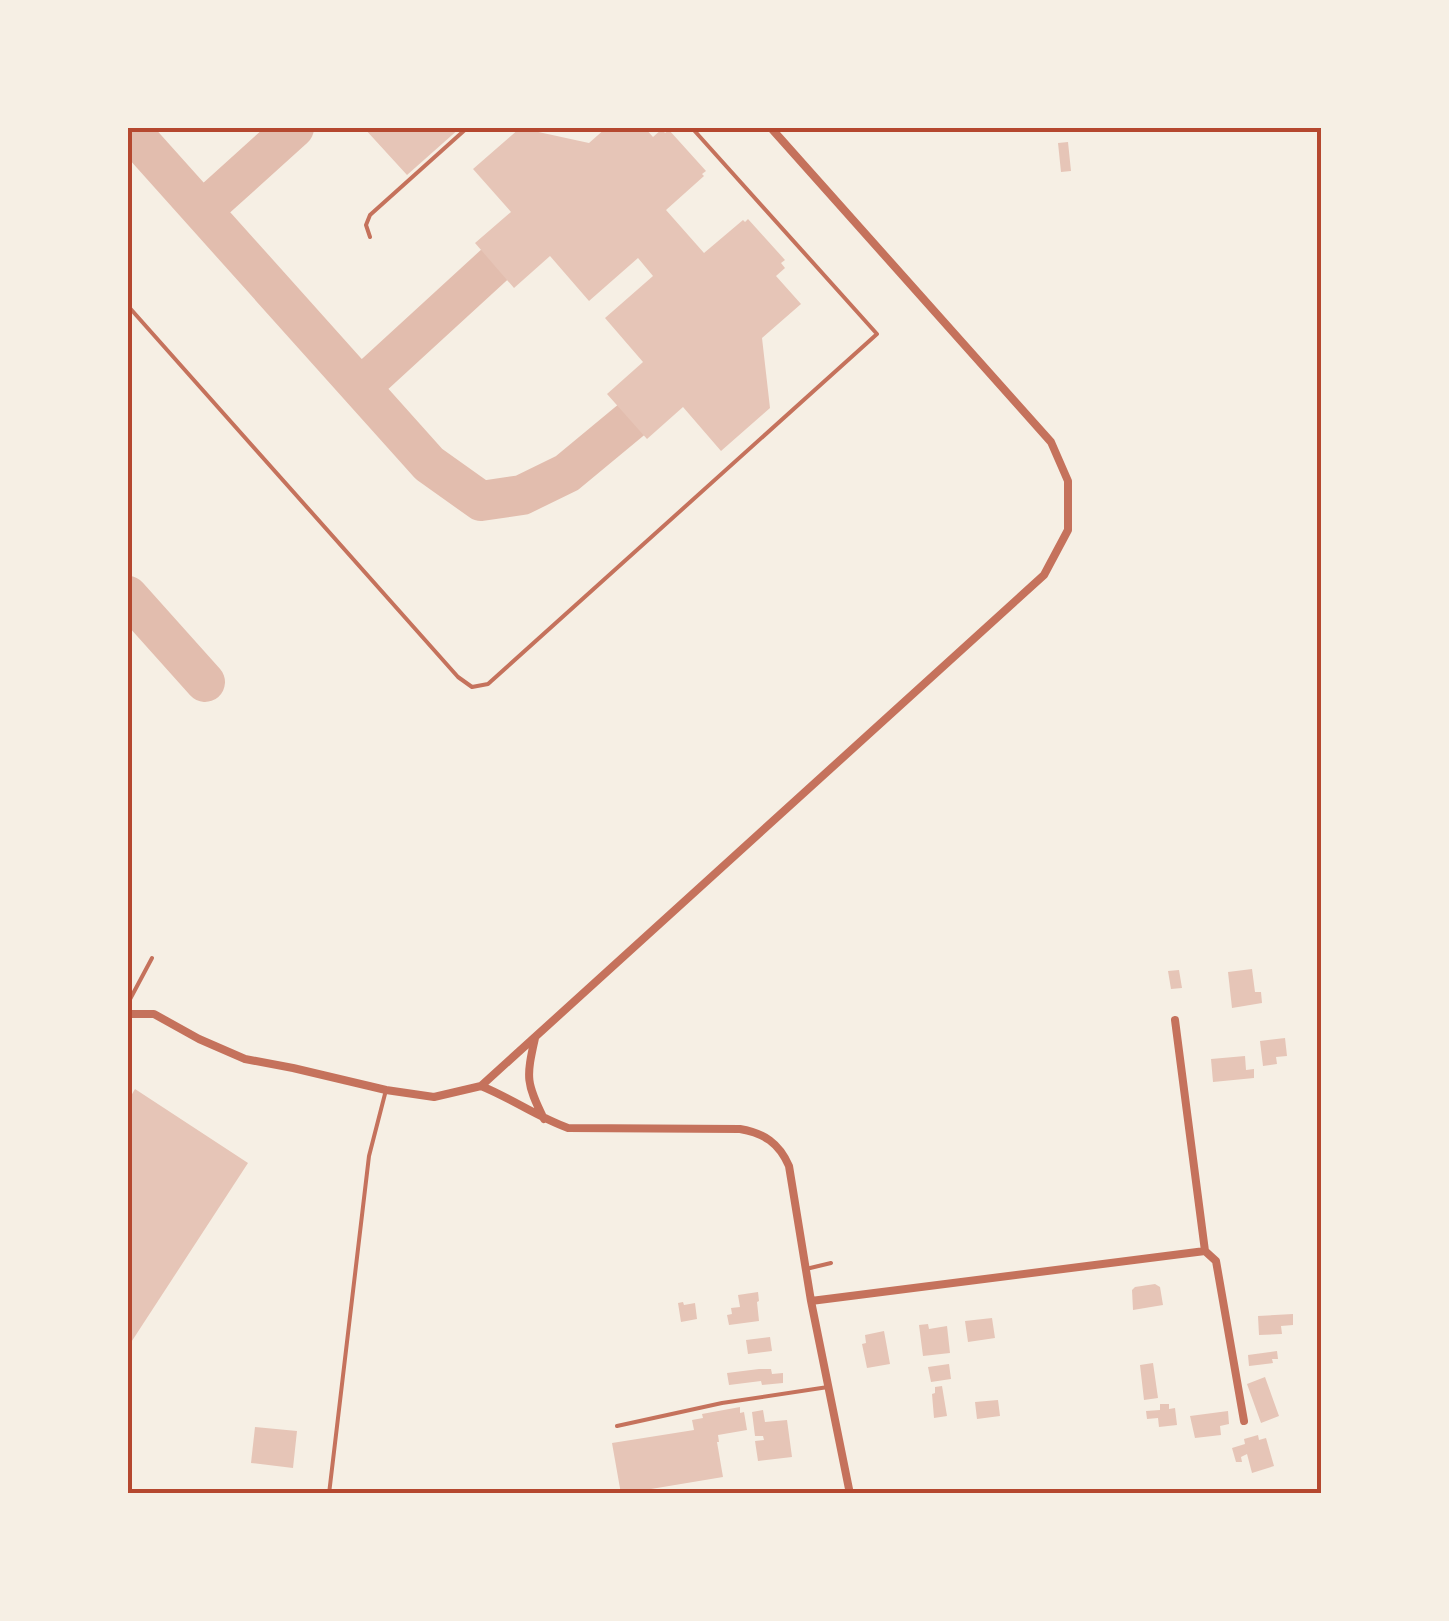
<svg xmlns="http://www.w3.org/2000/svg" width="1449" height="1621" viewBox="0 0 1449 1621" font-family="Roboto,sans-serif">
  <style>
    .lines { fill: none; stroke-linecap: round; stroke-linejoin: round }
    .taxiway { stroke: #e2bdae; stroke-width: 40 }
    .building { fill: #e6c5b7 }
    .service { stroke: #c5725c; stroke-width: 4 }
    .minor { stroke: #c5725c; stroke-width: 8 }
    .neatline { fill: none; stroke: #b5482f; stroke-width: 4 }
  </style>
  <rect width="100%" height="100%" fill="#f6efe4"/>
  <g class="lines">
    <path class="taxiway" d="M128,128L429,464L481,501L522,495L567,473L631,420
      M203,210L294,128
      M362,386L494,265
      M128,596L205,682"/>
  </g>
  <path class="building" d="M364,128H460L407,175Z
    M520,128L589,143L606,128H645L653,137L662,129L665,133L669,130L706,171L702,174L704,176L666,210L704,253L743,220L745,222L748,219L785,260L781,263L785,268L776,276L801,304L762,338L770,408L721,451L683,407L647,439L607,394L643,362L605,318L653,276L638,258L589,301L550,256L514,288L475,243L511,212L473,169Z
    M1068,142L1071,171L1061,172L1058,143Z
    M1252,969L1255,992H1261L1262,1003L1232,1008L1228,972Z
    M1179,970L1182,988L1171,989L1168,971Z
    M1285,1038L1287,1056L1276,1057L1277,1064L1263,1066L1260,1041Z
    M1245,1056L1246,1070L1254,1069V1078L1213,1082L1211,1059Z
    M135,1089L248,1163L128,1347V1101Z
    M1155,1284L1160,1287L1163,1305L1133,1310L1132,1290L1135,1287Z
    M758,1292L759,1301L757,1302L759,1321L729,1325L727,1315L732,1314L731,1308L740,1307L738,1295Z
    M683,1302L684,1305L695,1303L697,1319L681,1322L678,1303Z
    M1293,1314V1325L1281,1326L1282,1334L1259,1335L1258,1316Z
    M992,1318L995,1338L968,1342L965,1321Z
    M928,1324L929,1329L947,1326L950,1353L923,1356L919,1325Z
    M884,1331L890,1364L867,1368L862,1344L866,1343L865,1335Z
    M770,1337L772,1351L748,1354L746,1340Z
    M1277,1351L1278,1359H1272L1273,1363L1249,1366L1248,1355Z
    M1153,1363L1158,1398L1144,1400L1140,1365Z
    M949,1364L951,1379L931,1382L928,1367Z
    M759,1369H771L772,1374L783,1373V1383L762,1385L761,1381L729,1385L727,1373Z
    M1265,1377L1279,1416L1261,1423L1247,1384Z
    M942,1386L947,1416L934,1418L932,1394L935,1393V1387Z
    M998,1400L1000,1416L977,1419L975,1402Z
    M1160,1404H1169V1409L1175,1408L1177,1425L1159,1427L1158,1418L1147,1419L1146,1411L1160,1410Z
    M740,1407V1413L744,1412L747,1430L718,1435L719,1442H717L723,1477L621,1494L612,1443L694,1430L692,1420L703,1418L702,1414Z
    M763,1410L765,1422L787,1420L792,1457L758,1461L755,1441L764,1440L763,1436H755L752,1412Z
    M1228,1411L1229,1424L1220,1426L1221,1435L1195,1438L1190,1416Z
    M255,1427L297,1431L293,1468L251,1463Z
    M1258,1435L1259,1440L1266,1438L1274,1466L1252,1473L1247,1454L1241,1457L1242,1462H1236L1232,1448L1245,1444L1244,1439Z"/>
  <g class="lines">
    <path class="service" d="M370,237L366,225L370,215L467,128
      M128,306L458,677L472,687L488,684L877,334L692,128
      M128,1003L152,958
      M806,1269L831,1263
      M617,1426L722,1403L828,1387
      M329,1494L369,1156L386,1090"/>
    <path class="minor" d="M128,1014H154L199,1039L245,1059L293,1068L386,1090L434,1097L481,1086L1044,575L1068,530V481L1051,442L771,128
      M1175,1020L1205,1251L1216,1261L1244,1421
      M535,1038C526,1078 526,1083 544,1119
      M481,1086C511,1098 537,1117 568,1128L740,1129C764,1133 779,1143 789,1166L811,1301L850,1494
      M811,1301L1205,1251"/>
  </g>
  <rect width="1449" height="1621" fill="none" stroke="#f6efe4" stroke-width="260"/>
  <rect x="130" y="130" width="1189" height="1361" class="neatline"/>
</svg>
